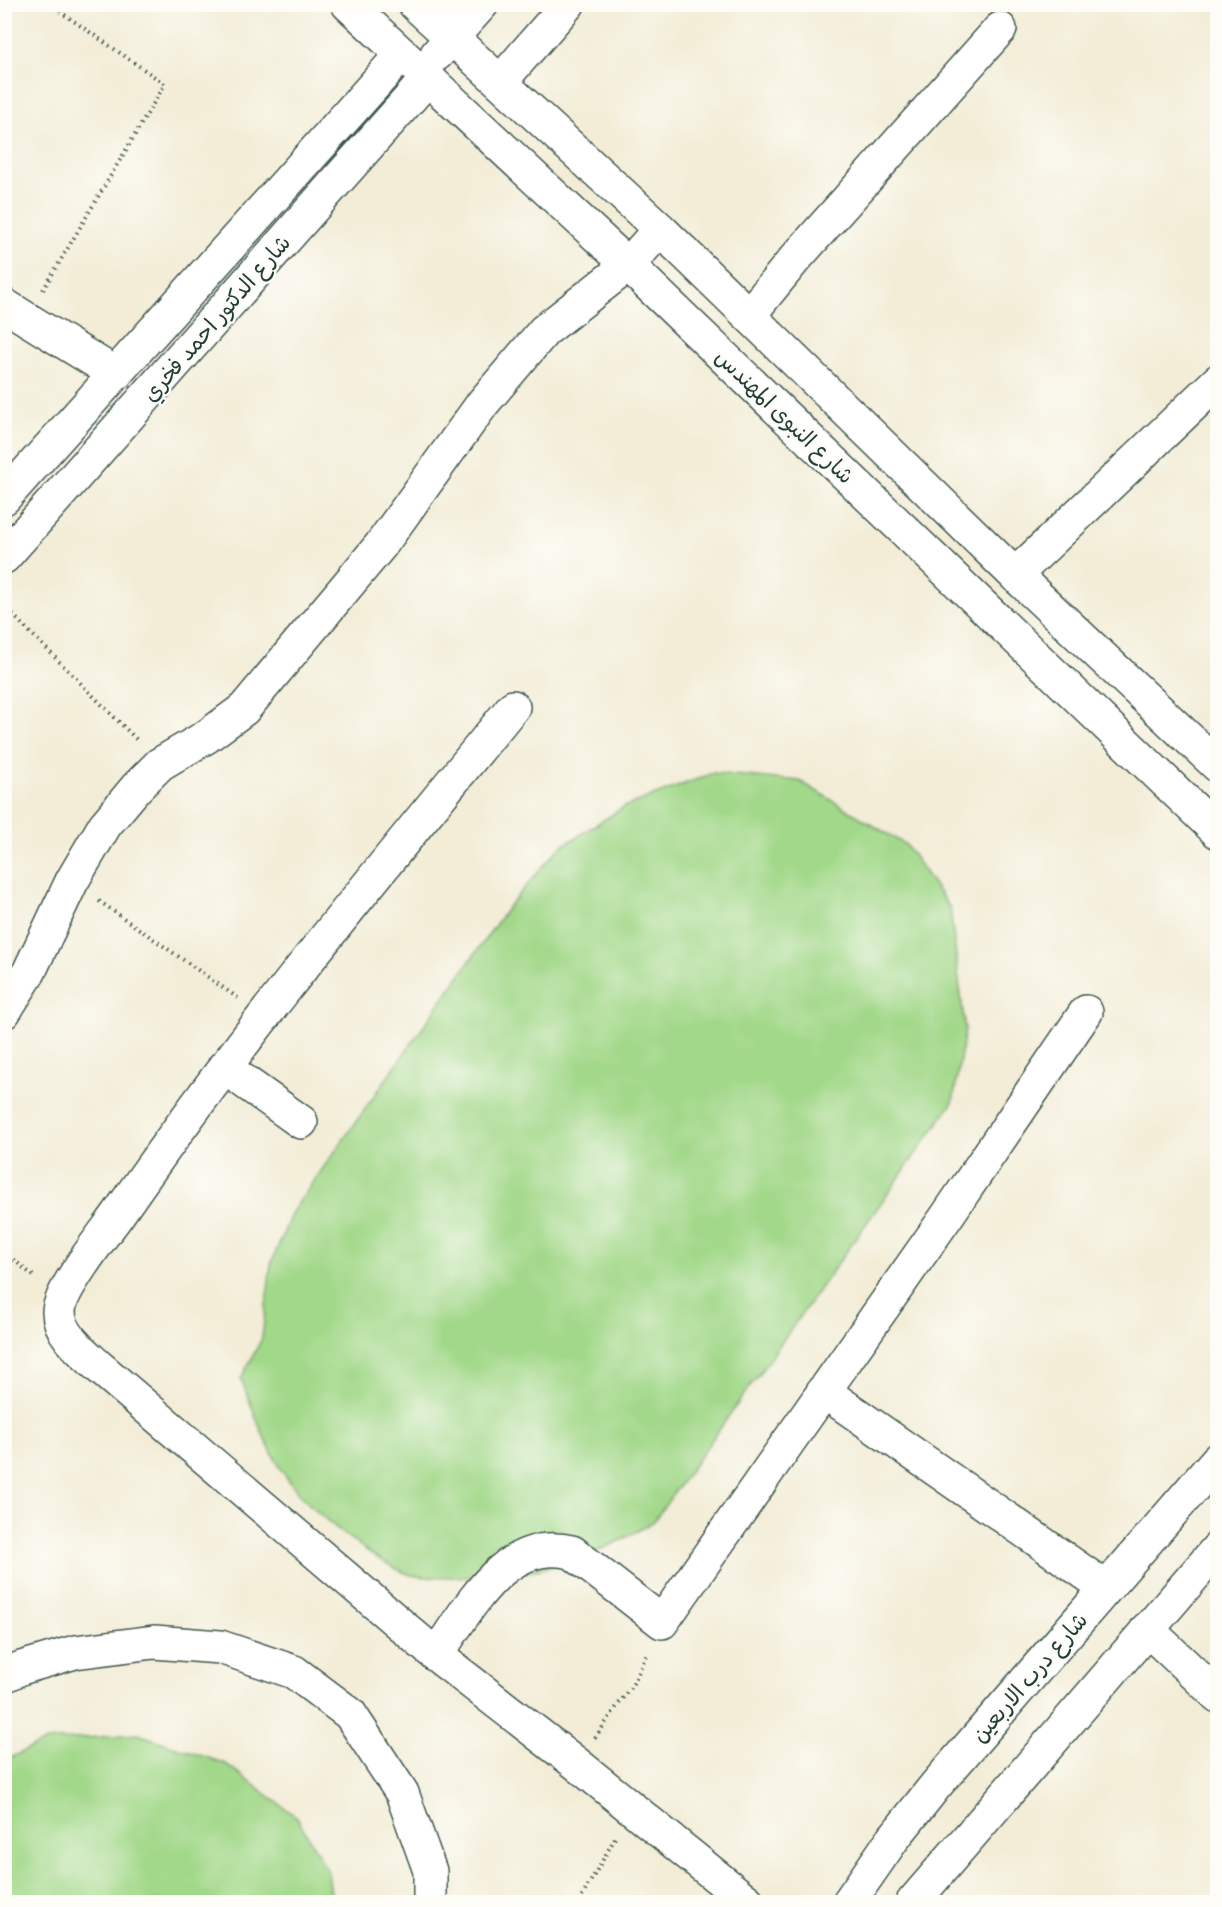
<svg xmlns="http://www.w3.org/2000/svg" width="1222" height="1907" viewBox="0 0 1222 1907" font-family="'Patrick Hand','Playpen Sans Arabic',sans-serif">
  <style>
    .green { fill: #a2d889; stroke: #608a5e; stroke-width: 1.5 }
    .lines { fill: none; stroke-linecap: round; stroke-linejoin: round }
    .minor-casing { stroke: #3f574c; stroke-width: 36 }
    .highway-casing { stroke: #3f574c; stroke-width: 36 }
    .path { stroke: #3f574c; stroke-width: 4; stroke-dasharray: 1.5 4.5; stroke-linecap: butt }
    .minor { stroke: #fff; stroke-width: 33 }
    .highway { stroke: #fff; stroke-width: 33 }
    .labels { text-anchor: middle; stroke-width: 5; stroke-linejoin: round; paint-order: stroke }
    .street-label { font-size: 22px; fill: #1f3d34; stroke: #fdfcf7 }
  </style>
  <rect width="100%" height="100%" fill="#fdfcf7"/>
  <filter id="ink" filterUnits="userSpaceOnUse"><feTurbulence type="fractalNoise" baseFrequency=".0167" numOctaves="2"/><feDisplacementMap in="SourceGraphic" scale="12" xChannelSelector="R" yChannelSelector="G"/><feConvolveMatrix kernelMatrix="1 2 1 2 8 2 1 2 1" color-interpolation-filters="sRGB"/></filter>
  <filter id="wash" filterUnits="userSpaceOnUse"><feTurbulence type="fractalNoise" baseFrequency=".008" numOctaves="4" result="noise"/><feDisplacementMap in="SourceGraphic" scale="24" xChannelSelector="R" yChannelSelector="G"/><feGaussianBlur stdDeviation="1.35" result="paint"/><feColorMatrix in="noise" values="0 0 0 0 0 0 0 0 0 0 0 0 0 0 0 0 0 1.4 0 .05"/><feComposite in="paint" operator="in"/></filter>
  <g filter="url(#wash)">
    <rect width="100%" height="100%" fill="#f3edd7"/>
    <path class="green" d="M713,773L800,781L906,845L950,908L965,1029L953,1102L654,1521C591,1562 521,1580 447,1577C436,1576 421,1578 411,1575C379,1564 320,1518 298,1492C270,1460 256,1418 241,1379L262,1338L271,1264L292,1212L508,907L559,848L624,807Z
      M138,1734L226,1764L297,1817L328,1872L332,1902H5V1760L46,1741Z"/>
  </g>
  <g filter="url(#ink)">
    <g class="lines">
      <g class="minor-casing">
        <path id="minor" d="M348,4L628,265L1218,832
          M415,4L660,229L1015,575L1218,766
          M437,54L482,4
          M501,81L568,4
          M4,305L116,374
          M749,315L794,260L1000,29
          M4,498L402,54
          M4,557L428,78
          M1015,575L1218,381
          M513,707C377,874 239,1039 117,1216C103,1235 59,1291 59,1312C59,1334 84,1353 98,1366L436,1655L577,1764L748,1902
          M4,1012L29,972L72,881L105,825L136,788L160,764L206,737L244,709L381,545L483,403L544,331L628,265L660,229
          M224,1067L301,1122
          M823,1391L1105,1587
          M1147,1629L1218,1696
          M436,1655C469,1609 504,1536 572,1552L662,1622L947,1216L1086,1012
          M4,1676L21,1668L75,1652L154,1642L220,1647L294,1672L350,1714L402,1793L430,1871V1902"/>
      </g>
      <g class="highway-casing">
        <path id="highway" d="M849,1902L892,1840L936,1785L1218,1459
          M913,1902L1218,1548"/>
      </g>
      <path class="path" d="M43,290L165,84L49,4
        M4,606L137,740
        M99,901L238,998
        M4,1252L36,1278
        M595,1738L634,1682L648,1652
        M579,1902L615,1838"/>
      <use href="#minor" class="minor"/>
      <use href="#highway" class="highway"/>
    </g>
  </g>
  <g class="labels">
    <g class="street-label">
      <text transform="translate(216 318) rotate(-49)" y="8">شارع الدكتور احمد فخري</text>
      <text transform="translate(785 416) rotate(44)" y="8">شارع النبوى المهندس</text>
      <text transform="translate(1029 1677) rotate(-49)" y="8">شارع درب الاربعين</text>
    </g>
  </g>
  <rect width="1222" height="1907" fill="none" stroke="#fdfcf7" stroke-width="24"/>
</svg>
